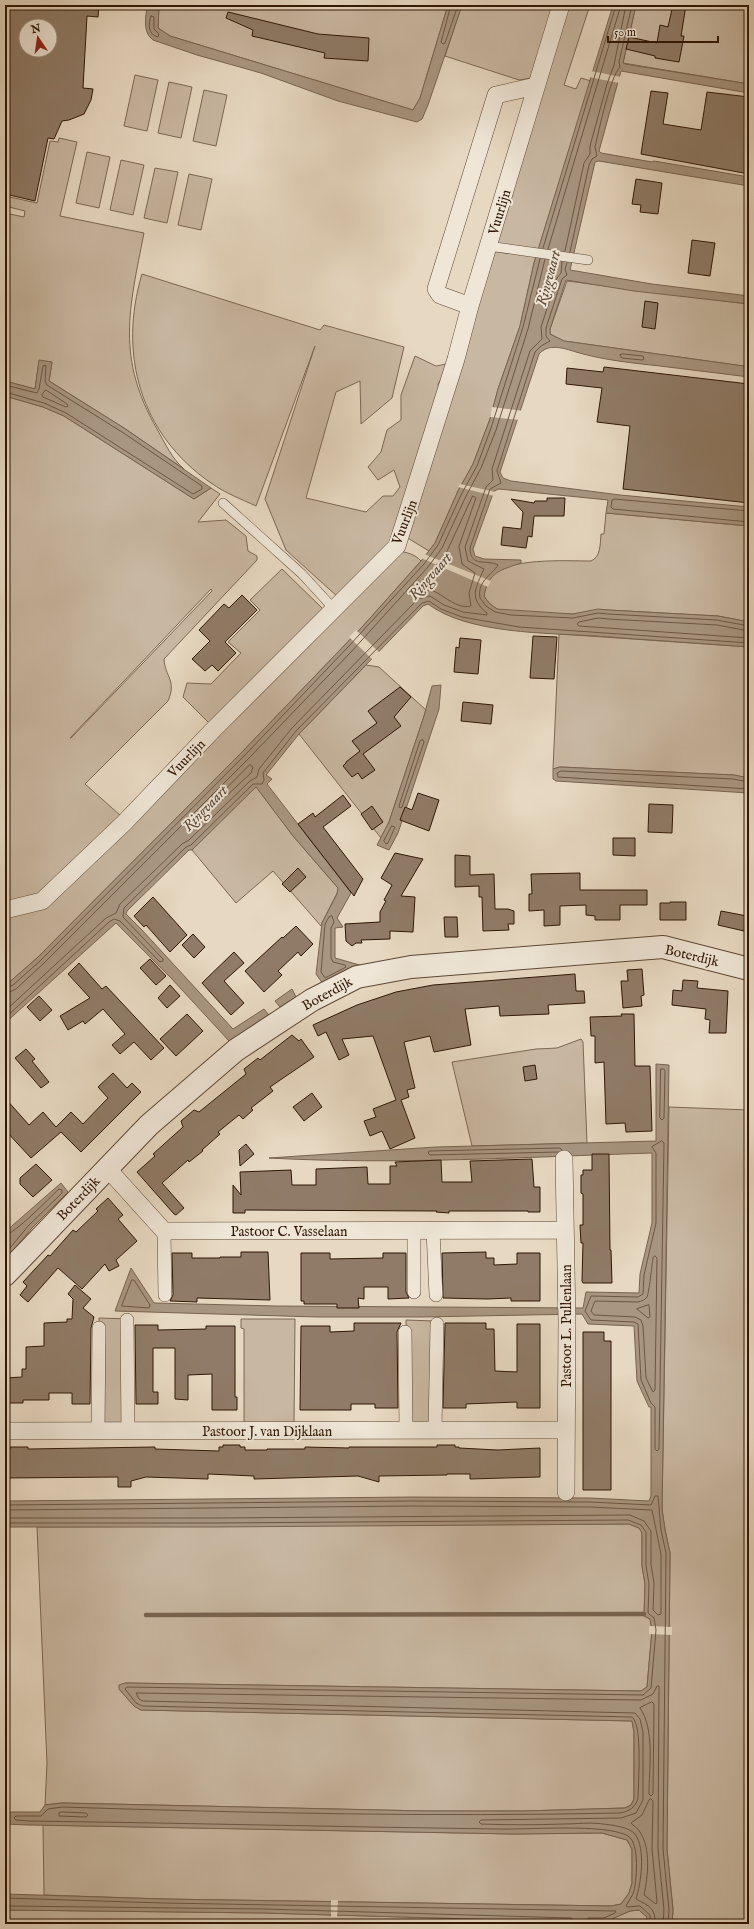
<svg xmlns="http://www.w3.org/2000/svg" width="754" height="1929" viewBox="0 0 754 1929" font-family="'IM FELL English',serif">
  <style>
    .green { fill: #c8b7a1; stroke: #7c6753; fill-rule: evenodd }
    .water { fill: #a89681; stroke: #78634f }
    .pier { fill: #e7d8c1 }
    .lines { fill: none; stroke-linecap: round; stroke-linejoin: round }
    .shore { stroke: #6c5643; stroke-width: 1 }
    .stream { stroke: #78634f; stroke-width: 4.5 }
    .building { fill: #8f7b67; stroke: #2f1705; fill-rule: evenodd }
    .service-casing { stroke: #5d4734; stroke-width: 10 }
    .pedestrian-casing { stroke: #5d4734; stroke-width: 14 }
    .minor-casing { stroke: #5d4734; stroke-width: 18 }
    .tertiary-casing { stroke: #5d4734; stroke-width: 24 }
    .service { stroke: #efe6d7; stroke-width: 9 }
    .pedestrian { stroke: #efe6d7; stroke-width: 13 }
    .minor { stroke: #efe6d7; stroke-width: 17 }
    .tertiary { stroke: #efe6d7; stroke-width: 22 }
    .labels { text-anchor: middle; stroke-width: 4; stroke-linejoin: round; paint-order: stroke }
    .street-label { font-size: 14px; fill: #2f1705; stroke: #efe6d7 }
    .water-label { font-size: 15px; font-style: italic; fill: #5f4a37; stroke: #efe6d7 }
  </style>
  <rect width="100%" height="100%" fill="#e7d8c1"/>
  <filter id="stains"><feTurbulence type="fractalNoise" baseFrequency=".005" numOctaves="4"/><feColorMatrix values="0 0 0 0 .2 0 0 0 0 .09 0 0 0 0 .02 0 0 0 .5 -.17"/></filter>
  <radialGradient id="worn" r=".72"><stop offset=".6" stop-color="#630" stop-opacity="0"/><stop offset="1" stop-color="#630" stop-opacity=".3"/></radialGradient>
  <path class="green" d="M159,5H448L420,98L413,110L170,36L158,28Z
    M462,5H553L532,78L519,80L445,56Z
    M566,5H589V8L564,85L576,89L581,78L591,81L534,263L520,326L498,389L490,419L473,464L458,491L435,543L429,551L406,537Z
    M636,5H749V84L623,63Z
    M135,75L158,80L147,131L124,126Z
    M169,82L192,87L181,138L158,133Z
    M204,90L227,95L216,146L193,141Z
    M59,138L77,142L60,216L144,233C129,309 116,358 157,429C165,443 172,459 184,469L124,428L49,381L52,362L39,361L35,389L5,381V213L24,217L25,211L5,206V196L37,203L50,141L58,142Z
    M87,152L110,157L99,208L76,203Z
    M121,160L144,165L133,215L110,210Z
    M155,168L178,172L167,223L144,218Z
    M189,174L212,179L201,230L178,225Z
    M142,274L320,330L324,325L404,347L392,398L361,424L360,381L336,392L306,498L366,512L383,496H393L400,487L394,470L378,480L368,467L381,452L387,430L401,420V395L415,356L436,366L451,363L438,384L440,396L392,543L339,598L286,550L265,499L315,346L256,506C241,499 225,493 211,483C140,434 118,354 142,274Z
    M567,281L749,304V369L743,366L564,341L550,334V329Z
    M5,396L43,407L64,416L194,499L211,488L220,494L198,522L226,520L246,536L248,551L257,556V560L164,659C165,677 177,680 168,701L85,784L121,816L40,895L5,904ZM211,589L212,591L71,738H70Z
    M606,513L749,526V622L718,616L608,610C596,609 586,612 574,614C564,615 505,612 497,609C491,606 487,601 484,596C485,590 487,583 490,578C504,557 567,561 591,561C601,557 600,544 601,534H604Z
    M397,551C406,552 415,554 421,561L363,626L243,751L37,958L5,986V916L30,910Z
    M282,569L324,610L211,725L183,697L187,683L211,684L241,653L228,642L260,610L250,600Z
    M559,634L749,647V778L733,775L560,767L553,769Z
    M366,665L379,667L426,710L389,822L381,838L299,734Z
    M256,786L293,836L338,888V891L322,923L321,926L273,871L236,903L192,850Z
    M581,1039L583,1042L587,1143L472,1146L452,1062L536,1049L557,1048Z
    M669,1107L749,1110V1924H672L673,1910L667,1849L670,1553L665,1529L662,1509Z
    M99,1318L130,1319L124,1423H102Z
    M241,1319H295L294,1424H244V1329L241,1328Z
    M406,1320L435,1321L434,1426H409Z
    M629,1524L639,1528L642,1533V1566L645,1584L644,1616L650,1619L652,1630L647,1687L641,1691L125,1683L119,1689L134,1706L141,1710L632,1721L634,1732V1799L631,1805L625,1808L523,1811H426L62,1803L45,1805L47,1763L37,1527Z
    M43,1825L515,1834L602,1833L627,1840L632,1849V1883L629,1893L621,1904L611,1906L163,1899L44,1895Z
    M5,1910L264,1913L575,1922H605L630,1911L639,1910L647,1917L646,1924H5Z"/>
  <path class="water" d="M147,5H159L158,28L170,36L413,110L420,98L448,5H462L428,105L422,119L417,122L338,101L261,73L197,55L153,40C142,31 146,18 147,5Z
    M613,5H636L623,63L625,64L749,84V93L621,71L599,151L601,153L652,162L654,161L749,177V186L599,161L595,162L570,270L652,284L749,296V304L634,291L566,280L550,329V334L564,341L744,366L749,369V377C719,373 690,370 660,366C632,363 603,360 576,352C563,348 549,343 539,354L500,472L503,478L511,481L620,495L749,507V526L606,513L608,500L499,489L494,491L473,549L475,556L484,559L521,560V563C501,570 488,572 484,596L489,603L497,609L573,614L598,609L608,610L718,616L749,622V647C698,643 647,640 597,636C547,633 468,634 428,604L423,606L299,734L266,775L272,779L267,784L351,893L337,918L343,927L335,928V958L363,966L323,984L316,974L322,923L337,894L338,888L293,836L256,787L192,850H189L127,911L126,914L142,930L233,1029L264,1009L269,1015L230,1042L171,978L116,923L5,1023V986L37,958L243,751L363,626L421,561L435,543L458,491L473,464L490,419L498,389L520,326L534,263Z
    M39,360L52,362L49,381L124,428L211,488L194,499L64,416L43,407L5,396V381L35,389Z
    M441,685L439,709L398,833L389,850L377,845L389,822L424,716L432,686Z
    M560,767L734,775L749,778V793L556,781L553,779V769Z
    M292,989L296,997L280,1007L275,1001Z
    M656,1064L669,1065L662,1509L665,1530L670,1553L667,1849L673,1910L672,1924H646L647,1917L639,1910L630,1911L605,1922H575L264,1913L5,1910V1894H6L163,1899L611,1906L621,1904L629,1893L632,1883V1849L627,1840L602,1833L515,1834L29,1825L5,1824V1812H40L45,1805L62,1803L426,1811H523L625,1808L631,1805L634,1799V1732L632,1721L141,1710L134,1706L119,1689V1685L125,1683L641,1691L647,1687L652,1630L650,1619L644,1616L645,1584L642,1566V1533L639,1528L629,1524L214,1527H5V1501L412,1497L590,1498L649,1501L651,1496V1407H649L637,1381L634,1326L588,1324L582,1314L421,1317H317L115,1311L131,1268L154,1303L276,1306L583,1308L586,1292L639,1293L640,1274L652,1223V1153C525,1157 396,1165 269,1158L436,1147L656,1141Z
    M61,1183L68,1192L32,1228L5,1260V1232Z"/>
  <path class="pier" d="M591,71L621,77L619,83L589,77Z
    M492,407L524,411L520,420L490,417Z
    M460,484L495,492L494,496L458,487Z
    M424,554L491,581L488,587L421,558Z
    M356,630L380,653L373,660L349,637Z
    M649,1626L672,1627V1635L649,1634Z
    M331,1900H338L337,1917H331Z"/>
  <g class="lines">
    <path class="shore" d="M451,5L441,42L443,44L445,43L458,5
      M151,16L154,17V29L159,34L158,37C148,35 148,24 151,16Z
      M543,248L616,5
      M548,249L621,5
      M565,251L584,163L590,154V146L607,84L614,65L626,5
      M570,252L589,165L592,159L597,156L595,147C599,130 610,77 620,67L619,62L632,5
      M551,260L542,293L544,295L546,294L556,261
      M567,263L565,269L567,275L562,279L546,328V336L550,341L541,346L535,352L497,471L501,483L490,489L470,548C470,568 487,559 498,565C492,575 477,581 480,598L486,606L495,612L511,615L573,618L598,613L608,614L717,620L749,626
      M623,354L643,356L644,359L642,360L622,358L620,355Z
      M5,385L37,393L39,389L43,366L46,365L45,381L47,385L122,432L202,486V489L193,494L66,413L44,403L5,392
      M46,390L67,404L68,406L66,407L43,397L42,395Z
      M473,496L476,498L459,546L462,564L475,573L469,593L471,606C457,610 443,594 431,590L415,592V589L432,571L447,551Z
      M749,511L614,499L612,500L611,507L613,509L749,522
      M749,631L717,625L608,619L598,618L579,622L577,624L579,626L749,638
      M423,740L424,742L402,807L400,808L399,806L420,741Z
      M250,765L253,767L251,773L208,813H205V810Z
      M749,782L733,779L561,771L557,773L558,777L749,789
      M392,826L395,827L388,843L386,844L384,841Z
      M332,916L334,922L331,928V958L333,962L345,965L346,967L325,978L321,972L325,924L329,917Z
      M5,989L13,985L40,961L246,754L348,647L424,564L438,545L462,493L477,466L491,428L523,327L540,259
      M5,994L16,989L43,964L250,757L352,651L428,567L442,548L466,496L481,468L496,430L528,329L545,259
      M5,1011L106,918L116,913L120,904L182,844L189,840L250,781L257,777L259,769L292,728L418,599L430,596L444,605L463,612L487,615V613C468,598 476,587 484,569L468,561L465,547L486,487L493,480L492,469L530,351L542,339L541,327L557,278L561,273L562,262
      M5,1018L109,922L114,919L120,921L160,962L163,961V959L123,917L124,908L186,847L191,845L253,784H262L264,780L263,773L296,731L422,603L429,601L441,609L462,617L519,627L749,643
      M661,1069H664L665,1071L664,1118L662,1120L660,1118Z
      M662,1141L664,1143L659,1449L657,1451L655,1449V1407L651,1403L641,1380L638,1324L634,1322L591,1320L585,1311L591,1296L638,1297L643,1294L644,1275L656,1223V1153L652,1147Z
      M558,1152L430,1155L428,1153L429,1151L560,1148L562,1150
      M5,1235C15,1234 49,1198 59,1189L62,1190V1193L29,1225L5,1254
      M655,1256L657,1258L655,1390L653,1392L646,1378L643,1326L641,1320L635,1317L594,1315L591,1311L595,1301L638,1302C642,1301 645,1300 647,1297C649,1293 652,1265 653,1258Z
      M132,1280H134L150,1305L149,1308L122,1306Z
      M649,1305L650,1317L648,1318L637,1309Z
      M5,1505L412,1501L590,1502L651,1505L655,1496H658L661,1530L666,1553L663,1849L669,1910L668,1924
      M5,1510L412,1506L590,1507L652,1510L661,1554V1614L658,1615L653,1610L654,1583L651,1565V1531L644,1521L630,1515L214,1518H5
      M5,1523H214L628,1520L641,1525L646,1532V1566L649,1584L648,1613L654,1618L656,1630L651,1688L643,1695L127,1687L125,1689L136,1703L142,1706L632,1717C643,1725 638,1785 638,1799C634,1808 630,1811 620,1813C434,1817 248,1813 62,1807L48,1809L41,1816H16L14,1818L16,1820L29,1821C185,1823 341,1827 497,1829C526,1830 606,1823 628,1836C640,1843 637,1883 633,1894C631,1898 628,1902 626,1906L628,1907L640,1906L650,1915V1924
      M652,1702L654,1704L653,1794L651,1796L649,1794C649,1768 655,1729 640,1708Z
      M651,1799L653,1801L652,1849L657,1902L656,1904L644,1895C648,1876 651,1849 640,1832C638,1828 633,1826 631,1823L642,1815L649,1800Z
      M62,1812L86,1813L88,1815L86,1817L59,1816V1813Z
      M5,1898L163,1903L616,1911L615,1913L604,1918H588L585,1924
      M5,1906L264,1909L571,1918L574,1920L575,1924
      M655,1924C656,1908 649,1906 636,1899C641,1883 646,1849 635,1834C629,1827 612,1825 603,1824C590,1822 577,1824 564,1824C536,1825 509,1825 481,1824L479,1822L481,1820L621,1818L636,1813L643,1800V1732L640,1719L635,1713L143,1701L139,1699L136,1693L641,1700L653,1694L657,1686H659L658,1849L664,1910L663,1924"/>
    <path class="stream" d="M146,1615L644,1614"/>
  </g>
  <path class="building" d="M5,5H99L98,17L87,16L83,88L93,89L91,100L84,114L69,120L62,121L54,139L48,138L35,201L5,194ZM26,26H50V50H26Z
    M673,5H686L681,36H684L679,62L655,58V56L626,49L629,37L657,43L660,25L668,27Z
    M228,12L318,34L369,38L368,61L324,58L325,53L252,36L253,30L226,18Z
    M651,91L668,93L663,124L701,130L707,92L749,97V174L641,154Z
    M636,179L662,183L658,214L640,212L641,205L632,204Z
    M692,240L715,243L710,276L688,273Z
    M645,301L658,303L655,329L642,327Z
    M604,367L749,384V503L623,489L630,426L597,422L602,388L566,384L567,368L603,372Z
    M547,498H565L564,516H534L532,537L528,536L526,548L501,545L503,527L521,529L523,512L511,499L534,503L535,501H547Z
    M242,595L257,610L225,642L236,653L218,671L212,665L205,671L192,659L210,641L199,630L224,604L229,608Z
    M533,636L557,637L554,679L530,678Z
    M460,638L481,640L478,674L454,672L456,647L459,648Z
    M400,687L411,697L394,717L401,726L363,754L375,770L362,779L358,773L352,777L343,766L346,763V762L360,751L352,741L377,723L368,711Z
    M463,702L493,705L491,724L461,721Z
    M418,793L439,800L429,831L400,820L405,807L412,810Z
    M343,795L351,806L323,827L363,879L354,896L298,824L313,813L315,817Z
    M649,804L673,805L672,833L648,832Z
    M372,806L383,822L372,830L361,814Z
    M613,838H635V856L613,855Z
    M395,853L423,859L401,896L415,897L413,932L390,931V939L361,940L362,943H356L352,946L346,941L345,924L380,922V912L386,901L384,900L392,885L381,878Z
    M455,855L470,856V875L494,874L495,909H508L514,911V924H508L509,930L483,931L482,897H479V886L455,887Z
    M298,868L306,877L290,892L282,884Z
    M580,873V890H647V905H620V920H595V916L586,915V905L560,906V925L544,926V910L529,911V894H532L531,874Z
    M153,897L187,935L170,952L146,925L144,927L134,916Z
    M670,902H686V920H660V903H670Z
    M721,911L747,916L744,931L718,925Z
    M444,917H457L458,937H445Z
    M296,926L313,944L301,956L298,952L278,971L282,975L264,992L245,971L282,937L283,938Z
    M193,934L205,947L194,958L182,945Z
    M234,952L244,963L224,981L244,1003L231,1015L202,983Z
    M150,959L166,976L156,985L140,968Z
    M79,963L102,989L106,986L164,1048L151,1060L134,1042L120,1054L112,1045L125,1034L103,1009L85,1024L83,1021L68,1030L60,1016L90,998L68,974Z
    M642,969L644,995L641,996L642,1006L623,1008L621,981H628L627,970Z
    M575,974L576,991H584L585,1003L548,1005L549,1014L500,1016L499,1006L465,1009L471,1045L434,1052L430,1036L404,1042L415,1088L407,1090L409,1097L401,1100L415,1138L390,1149L382,1131L370,1136L364,1121L376,1117L373,1109L396,1100L373,1036L342,1039L349,1055L339,1060L326,1032L318,1036L313,1025L357,1005L396,992L433,985Z
    M683,980L698,981L697,988L728,991L726,1033H709L710,1020L705,1019L706,1009L672,1005L673,990L682,991Z
    M170,985L180,996L167,1008L158,998Z
    M39,996L52,1010L40,1021L27,1007Z
    M187,1014L203,1031L176,1056L160,1039Z
    M621,1014H634L635,1066H650L652,1131L626,1132L625,1123L606,1124L604,1062L595,1063V1036H591L590,1017L622,1016Z
    M292,1035L299,1041L301,1039L314,1057L270,1087L273,1091L251,1108L253,1110L243,1119L239,1115L218,1132L220,1134L202,1150L203,1151L189,1162L188,1160L162,1183L184,1208L176,1215L174,1214L137,1172L155,1156L153,1154L183,1127L181,1121L194,1110L199,1112L246,1074L244,1069L258,1058L260,1060Z
    M26,1049L35,1059L32,1061L49,1082L41,1088L15,1058Z
    M535,1065L537,1079L525,1081L523,1067Z
    M113,1073L127,1088L132,1083L141,1092L81,1152L61,1132L31,1158L5,1130V1098L29,1125L43,1112L56,1127L71,1112L83,1124L108,1098L98,1087Z
    M312,1093L322,1107L304,1121L293,1107Z
    M246,1144L254,1154L240,1166L239,1150Z
    M592,1154H609L610,1250H611L612,1283H583L582,1281L583,1243H581L580,1225H583V1194L581,1193V1175H583V1170H592Z
    M532,1159L534,1187H540V1212H528V1211H449V1213L436,1212L437,1211L245,1210V1213H233V1185L241,1195L240,1172L291,1170L292,1185H316V1169L367,1167L368,1184H390V1166H397L395,1162L441,1160L442,1182H472L470,1161Z
    M36,1164L52,1180L33,1197L20,1184V1178Z
    M108,1198L123,1215L118,1219L137,1241L116,1260L119,1266L109,1271L105,1264L82,1289L58,1268L28,1302L20,1295L27,1286L23,1282L48,1255L50,1256L73,1230L76,1232L98,1211L96,1209Z
    M241,1252H268L270,1300L197,1298V1302L170,1301L173,1295L172,1253H192V1258H220V1257H241Z
    M486,1252V1258H494V1265L517,1264V1253H540V1301H511V1298L487,1299L443,1298L442,1253Z
    M301,1253H330V1259L383,1258V1253H406V1292L409,1298L388,1299V1287H364V1299L358,1298L359,1308H337V1304H304V1301H301Z
    M75,1285L91,1299L83,1308L94,1317L91,1328L90,1404H72V1393H49V1400H23V1403H5V1378L22,1377V1369H26V1347L44,1346V1323L67,1322V1319H72L73,1299L68,1294Z
    M354,1323H401L397,1332L398,1408H375V1404H351V1410H300L301,1326H330V1332L354,1331Z
    M445,1323H486V1329H494L495,1371L517,1372V1324H540V1408H517V1402L466,1404V1408H443Z
    M135,1325H158V1330L206,1329V1326H235V1397H237V1410H212V1374L188,1375V1400L175,1399V1348H153V1392H158V1404H136Z
    M583,1332H604V1341H611V1490H583Z
    M223,1445H240V1447H245V1450H267V1449H305V1447L349,1448V1447H437V1445H455V1447H459V1448L498,1450L540,1448V1477L470,1479V1474H447V1475L379,1476V1482L358,1476L254,1479V1476L208,1474V1479L146,1477L131,1481V1487H118V1477L5,1478L6,1449H10V1447H28V1449L155,1447V1449L219,1451V1447H223Z"/>
  <g class="lines">
    <g class="service-casing">
      <path id="service" d="M488,246L588,260
        M223,503L302,574L334,609"/>
    </g>
    <g class="pedestrian-casing">
      <path id="pedestrian" d="M164,1231L165,1295
        M433,1231L436,1295
        M414,1292V1231
        M127,1320L128,1432
        M405,1332L406,1431
        M435,1430L437,1324
        M98,1431L99,1328"/>
    </g>
    <g class="minor-casing">
      <path id="minor" d="M470,306L440,295L436,289L496,95L536,86
        M5,910L42,901L124,823L212,731L397,546L456,359L470,306L561,5
        M564,1159L567,1321L566,1492
        M107,1168L164,1231L565,1230
        M5,1431L566,1430"/>
    </g>
    <g class="tertiary-casing">
      <path id="tertiary" d="M5,1275L149,1125L236,1050L312,1000L357,977L411,967L663,947L749,969"/>
    </g>
    <use href="#service" class="service"/>
    <use href="#pedestrian" class="pedestrian"/>
    <use href="#minor" class="minor"/>
    <use href="#tertiary" class="tertiary"/>
  </g>
  <g class="labels">
    <g class="street-label">
      <text transform="translate(499 212) rotate(-73)" y="5">Vuurlijn</text>
      <text transform="translate(404 522) rotate(-69)" y="5">Vuurlijn</text>
      <text transform="translate(186 758) rotate(-46)" y="5">Vuurlijn</text>
      <text transform="translate(692 955) rotate(13)" y="5">Boterdijk</text>
      <text transform="translate(327 993) rotate(-29)" y="5">Boterdijk</text>
      <text transform="translate(78 1198) rotate(-46)" y="5">Boterdijk</text>
      <text x="289" y="1236">Pastoor C. Vasselaan</text>
      <text transform="translate(566 1326) rotate(-90)" y="5">Pastoor L. Pullenlaan</text>
      <text x="267" y="1436">Pastoor J. van Dijklaan</text>
    </g>
    <g class="water-label">
      <text transform="translate(548 278) rotate(-75)" y="5">Ringvaart</text>
      <text transform="translate(430 576) rotate(-49)" y="5">Ringvaart</text>
      <text transform="translate(205 808) rotate(-46)" y="5">Ringvaart</text>
    </g>
  </g>
  <rect width="754" height="1929" fill="none" stroke="#e7d8c1" stroke-width="20"/>
  <rect x="6" y="6" width="742" height="1917" fill="none" stroke="#2f1705" stroke-width="2"/>
  <rect x="10" y="10" width="734" height="1909" fill="none" stroke="#2f1705"/>
  <g transform="translate(38 38) rotate(347)"><circle r="19" fill="#efe6d7" stroke="#a29383"/>
  <path d="M0-3L7 15L0 10L-7 15Z" fill="#8f2418"/>
  <text y="-6" font-size="11" font-weight="bold" text-anchor="middle" fill="#2f1705">N</text>
  </g>
  <path d="M608 36v6h110v-6" fill="none" stroke="#2f1705" stroke-width="2"/>
  <text x="614" y="36" font-size="12" fill="#2f1705" stroke="#efe6d7" stroke-width="3" paint-order="stroke">50 m</text>
  <rect width="100%" height="100%" filter="url(#stains)"/>
  <rect width="100%" height="100%" fill="url(#worn)"/>
</svg>
